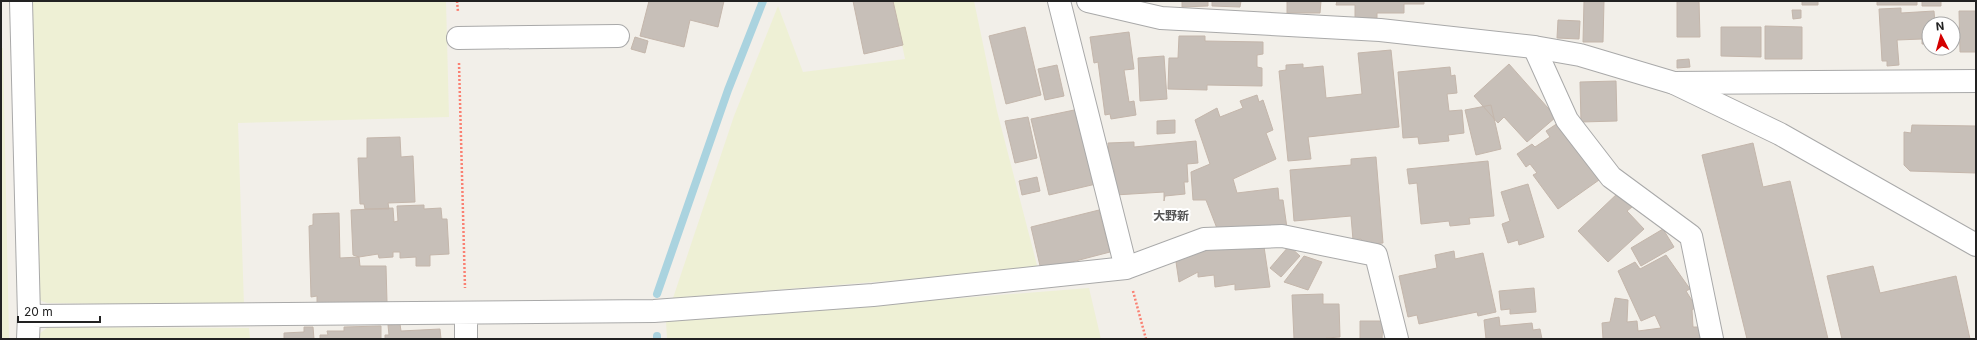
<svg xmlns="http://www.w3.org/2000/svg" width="1977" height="340" viewBox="0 0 1977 340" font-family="Inter,'Noto Sans JP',sans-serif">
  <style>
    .farmland { fill: #eef0d5 }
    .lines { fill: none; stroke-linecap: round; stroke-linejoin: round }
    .stream { stroke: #aad3df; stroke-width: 8 }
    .building { fill: #c7bfb8; stroke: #c4b6ab }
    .minor-casing { stroke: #a9a9a9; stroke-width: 24 }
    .tertiary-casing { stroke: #a9a9a9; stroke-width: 24 }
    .path { stroke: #fa8072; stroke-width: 2.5; stroke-dasharray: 2 2; stroke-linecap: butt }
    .minor { stroke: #fff; stroke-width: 22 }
    .tertiary { stroke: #fff; stroke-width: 22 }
    .labels { text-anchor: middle; stroke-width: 4; stroke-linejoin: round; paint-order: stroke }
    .neighbourhood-label { font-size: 12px; font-weight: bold; fill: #555; stroke: #fff }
  </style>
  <rect width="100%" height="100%" fill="#f2efe9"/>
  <path class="farmland" d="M31,1H446L449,117L238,123L244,306L47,303L39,300Z
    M893,1H974L997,111L1038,269L673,298L734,116L778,6L803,72L905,59Z
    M1,48H3L9,339H1Z
    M1089,288L1101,339H667L666,321Z
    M48,327L249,328L250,339H38L39,334Z"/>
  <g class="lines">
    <path class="stream" d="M657,294L728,90L763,1
      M657,339V336"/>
  </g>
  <path class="building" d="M649,1H724L718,27L690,20L684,47L640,36Z
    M853,1H893L903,45L864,54Z
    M1182,1H1208V6L1182,7Z
    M1212,1H1241L1240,7L1212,6Z
    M1287,1H1321L1320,13H1287Z
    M1337,1H1424V4H1404V13H1377V18H1355V5H1336Z
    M1584,1H1604L1603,42H1583Z
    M1677,1H1699L1700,37H1677Z
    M1802,1H1818V5H1802Z
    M1877,1H1917V5H1877Z
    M1922,1H1941V6H1922Z
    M1901,8V13L1934,11L1935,24H1929V44H1922V39L1897,40L1899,65L1887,66V61H1882L1879,9Z
    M1792,10H1801V18L1793,19Z
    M1959,11H1976V52H1960Z
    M1558,20L1580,21L1579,39L1557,38Z
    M1765,26L1802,27V59H1765Z
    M1025,27L1041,95L1006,104L989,36Z
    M1721,27H1761V57L1721,56Z
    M1129,32L1134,69L1124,70L1129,102L1134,101L1136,115L1111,119L1110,114L1105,115L1098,62L1094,63L1090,37Z
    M1179,36H1205V41L1263,42V54L1257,55V67L1262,68V86L1207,85V90L1168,89L1169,58H1178Z
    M635,37L648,41L645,53L631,49Z
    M1391,50L1399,127L1308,137L1311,159L1288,161L1279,71L1286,70V65L1303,64V68L1323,66L1326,98L1362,94L1358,53Z
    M1164,56L1167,99L1140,101L1138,58Z
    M1689,59L1690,67L1677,68V60Z
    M1509,64L1556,117L1527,142L1504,117L1498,123L1474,96Z
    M1057,65L1064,96L1045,100L1038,69Z
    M1450,67L1451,76L1455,75L1457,93L1447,94L1449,111L1462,110L1464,133L1448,135L1449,141L1419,144L1418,137L1403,138L1398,72Z
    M1616,81L1617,121L1581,122L1580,82Z
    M1257,95L1259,102L1263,100L1273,130L1266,133L1276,159L1233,179L1237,193L1278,188L1279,200H1283L1287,228L1218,231L1206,200H1193L1191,172L1210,164L1195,120L1217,108L1220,117L1243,108L1240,101Z
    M1491,105L1501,149L1476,155L1465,110Z
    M1079,109L1096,184L1049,195L1031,119Z
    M1028,117L1037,158L1015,163L1005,121Z
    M1175,120V133L1157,134V121Z
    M1558,123L1599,180L1558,209L1533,175L1537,173L1530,164L1526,167L1517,154L1532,144L1535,147L1550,137L1546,131Z
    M1912,125L1976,126V173L1910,171L1904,165V132L1911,133Z
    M400,137L401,157L413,156L415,202L388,203L389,209H365L364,204H360L358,158H367V138Z
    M1196,141L1198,163L1187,164L1188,182H1184L1185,194L1165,196L1164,201V192L1115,195L1114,169L1110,167L1108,143L1134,142V147Z
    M1753,143L1763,187L1790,181L1828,339H1747L1702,155Z
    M1376,157L1383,243L1361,245V239L1353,240L1351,216L1294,221L1290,170L1351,165V159Z
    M1488,161L1494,216L1469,218L1470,224L1450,226L1449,221L1421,224L1417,183L1409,184L1407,169Z
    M1037,177L1040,191L1022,195L1019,181Z
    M1528,184L1544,237L1519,245L1518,240L1508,243L1502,224L1510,221L1501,192Z
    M1619,192L1632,207L1627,211L1644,229L1608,262L1578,231Z
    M424,205V209L441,208L442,219H447L449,254L430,255V266H416V257L400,258V252H393V257L379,258L378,254L359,257L353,255L351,210L393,208L394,222L398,221L397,206Z
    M1099,210L1110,252L1041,270L1031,227Z
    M339,213L340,258L359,257L360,266H386L387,302L317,308V296L311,297L309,226L313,225V214Z
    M1663,229L1674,247L1641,266L1631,248Z
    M1263,240L1270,287L1235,290V284L1215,287L1214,275L1198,277V272L1179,282L1176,262L1196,250Z
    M1289,246L1300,256L1281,277L1270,268Z
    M1454,251L1455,259L1483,253L1496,312L1478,316L1477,312L1419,324L1417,315L1408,317L1399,276L1437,268L1435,255Z
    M1666,255L1690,289L1686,291L1696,307L1692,310L1693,327H1700L1701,339H1603L1602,323L1610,322L1615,298L1628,300L1627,322L1637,321L1638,331L1661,328L1655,315L1641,321L1618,271L1635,262L1640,269Z
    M1304,256L1322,262L1308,290L1284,282Z
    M1873,266L1880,293L1956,276L1970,339H1842L1827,276Z
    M1534,288L1536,312L1510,314V309L1501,310L1499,291Z
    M1323,294V304H1339L1340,337L1326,338V339H1294L1292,295Z
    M1499,317L1500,326L1532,323L1533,330L1540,329L1542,339H1486L1484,320Z
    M1360,321H1383L1382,339H1360Z
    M400,324L401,331L440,329L441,339H385V335H389L388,325Z
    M381,326V339H320V335H328L327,331H344V327Z
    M304,327H313L314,339H284V333L304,332Z"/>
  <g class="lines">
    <g class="minor-casing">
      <path id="minor" d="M21,1L29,316L28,339
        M1059,1L1126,268
        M458,38L618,36
        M1534,47L1567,120L1611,177L1691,236L1712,339
        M1674,83L1976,81
        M29,316L654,311L873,295L1126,268L1204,239L1282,236L1376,255L1397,339
        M466,339V313"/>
    </g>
    <g class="tertiary-casing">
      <path id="tertiary" d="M1088,1L1161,18L1380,30L1534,47L1580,55L1674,83L1780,134L1976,245"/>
    </g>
    <path class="path" d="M457,1L458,12
      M459,63L465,288
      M1133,291L1146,339"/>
    <use href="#minor" class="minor"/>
    <use href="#tertiary" class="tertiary"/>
  </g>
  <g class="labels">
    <g class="neighbourhood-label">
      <text x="1171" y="220">大野新</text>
    </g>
  </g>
  <rect width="1977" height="340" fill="none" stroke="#222222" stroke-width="4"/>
  <g transform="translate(1941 36) rotate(354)"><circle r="19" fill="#ffffff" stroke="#a7a7a7"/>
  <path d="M0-3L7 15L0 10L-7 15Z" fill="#d40000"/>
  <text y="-6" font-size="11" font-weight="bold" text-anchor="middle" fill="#222222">N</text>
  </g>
  <path d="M18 316v6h82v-6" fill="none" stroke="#222222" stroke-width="2"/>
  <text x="24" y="316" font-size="12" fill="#222222" stroke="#ffffff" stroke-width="3" paint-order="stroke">20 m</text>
</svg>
